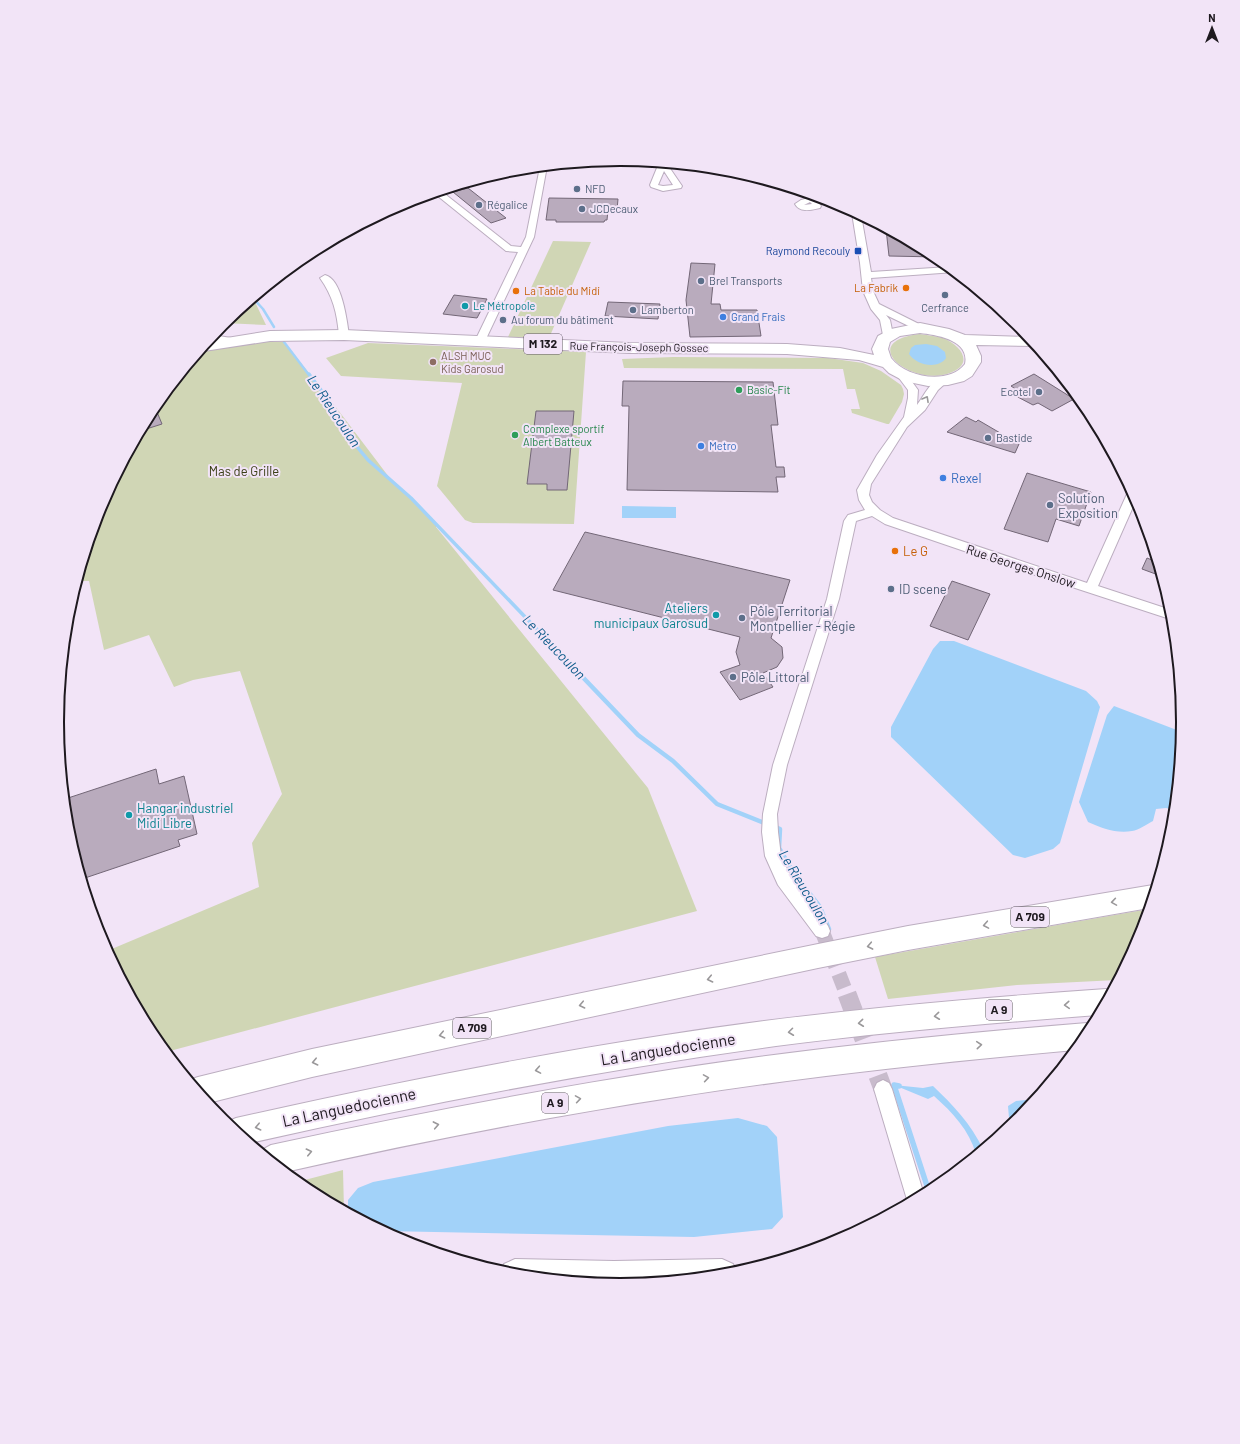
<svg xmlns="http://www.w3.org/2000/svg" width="1240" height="1444" viewBox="0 0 1240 1444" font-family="Barlow,sans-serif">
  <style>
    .green { fill: #d0d6b5 }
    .water { fill: #a2d2f9 }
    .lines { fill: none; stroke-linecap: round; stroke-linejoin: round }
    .stream-far3 { stroke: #a2d2f9; stroke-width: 2.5 }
    .stream-far2 { stroke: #a2d2f9; stroke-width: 3.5 }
    .stream-far1 { stroke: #a2d2f9; stroke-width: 4.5 }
    .stream { stroke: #a2d2f9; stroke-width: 5.5 }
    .building { fill: #b9abbd; stroke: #736777 }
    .minor-tunnel-far1 { stroke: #c8bbcc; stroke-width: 15; stroke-dasharray: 15 8; stroke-linecap: butt }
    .minor-tunnel { stroke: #c8bbcc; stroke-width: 19; stroke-dasharray: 19 10; stroke-linecap: butt }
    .minor-casing { stroke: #bcaec0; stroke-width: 2 }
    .tertiary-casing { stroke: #bcaec0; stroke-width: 2 }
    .primary-casing { stroke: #bcaec0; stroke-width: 2 }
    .motorway-casing { stroke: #bcaec0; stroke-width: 2 }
    .minor { fill: #fff; fill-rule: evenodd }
    .tertiary { fill: #fff; fill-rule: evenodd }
    .primary { fill: #fff; fill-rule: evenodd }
    .motorway { fill: #fff; fill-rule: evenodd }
    .oneway { stroke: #9a989a }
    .service-dot { fill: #5c6f8a; stroke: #f2e4f7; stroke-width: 1.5 }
    .transit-dot { fill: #1a4fb4; stroke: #f2e4f7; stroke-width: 1.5 }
    .food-dot { fill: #e8710a; stroke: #f2e4f7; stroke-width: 1.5 }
    .culture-dot { fill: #0f9aa8; stroke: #f2e4f7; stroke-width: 1.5 }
    .shop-dot { fill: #3f7fe0; stroke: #f2e4f7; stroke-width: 1.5 }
    .education-dot { fill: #8d6e63; stroke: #f2e4f7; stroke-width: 1.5 }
    .leisure-dot { fill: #2e9e5b; stroke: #f2e4f7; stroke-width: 1.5 }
    .labels { text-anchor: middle; stroke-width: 4; stroke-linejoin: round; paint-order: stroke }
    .far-service-label { font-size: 11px; fill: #4e5e75; stroke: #f2e4f7; text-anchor: start }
    .far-transit-label { font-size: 11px; fill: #164399; stroke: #f2e4f7; text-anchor: end }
    .far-food-label { font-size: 11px; fill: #c56008; stroke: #f2e4f7; text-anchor: end }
    .far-culture-label { font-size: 11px; fill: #0d838f; stroke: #f2e4f7; text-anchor: start }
    .far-shop-label { font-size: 11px; fill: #366cbe; stroke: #f2e4f7; text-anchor: start }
    .far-street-label { font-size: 11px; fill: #1e191f; stroke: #f2e4f7 }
    .far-education-label { font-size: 11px; fill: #785e54; stroke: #f2e4f7; text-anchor: start }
    .far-leisure-label { font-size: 11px; fill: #27864d; stroke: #f2e4f7; text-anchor: start }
    .shield { fill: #f2e4f7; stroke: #5e5660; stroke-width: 1 }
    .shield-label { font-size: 12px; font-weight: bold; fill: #1e191f }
    .park-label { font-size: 13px; fill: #393e14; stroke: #f2e4f7 }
    .shop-label { font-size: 13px; fill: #366cbe; stroke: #f2e4f7; text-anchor: start }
    .service-label { font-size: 13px; fill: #4e5e75; stroke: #f2e4f7; text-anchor: start }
    .food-label { font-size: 13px; fill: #c56008; stroke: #f2e4f7; text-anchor: start }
    .street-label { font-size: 13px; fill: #1e191f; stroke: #f2e4f7 }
    .culture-label { font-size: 13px; fill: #0d838f; stroke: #f2e4f7; text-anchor: end }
    .water-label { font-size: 14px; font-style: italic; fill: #0a5989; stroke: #f2e4f7 }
    .near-street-label { font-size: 16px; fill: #1e191f; stroke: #f2e4f7 }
    .rim { fill: none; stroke: #1e191f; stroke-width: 2 }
  </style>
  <rect width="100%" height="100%" fill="#f2e4f7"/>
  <path class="green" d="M553,241L591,242L549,338L508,337Z
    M253,298L266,325L223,323Z
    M919,334C927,335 935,336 943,338C963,346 975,366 947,374C909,385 857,342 919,334Z
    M263,342H284L332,402L392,481L438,526L436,527L648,788L697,911L166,1052L152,1035L107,951L259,887L252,843L282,794L240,671L193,680L174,687L149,635L104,650L89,581H77L100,506L152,409L200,351L232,345Z
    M368,343L586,352L574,524L473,523L465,520L437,486L462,383L341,376L326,358Z
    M673,357L828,358L863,363L881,371L901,385L903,389L904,394L902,402L889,424H887L852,413L851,409H860L855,389H847L843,369L624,368L622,359Z
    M1149,909L1140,938L1117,980L1017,985L888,999L875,957Z
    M343,1170L344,1210L307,1190L297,1182Z"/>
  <path class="water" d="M926,344L937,346L945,352L946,358C938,370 916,365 909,354L911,348L915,345Z
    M622,506L676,507V518H622Z
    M940,641H954L1086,691L1097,701L1100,707L1060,843L1053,849L1025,858L1013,855L891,737V727L933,649Z
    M1114,706L1182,732L1174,810L1166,808L1156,809L1153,821C1147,824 1139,830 1132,831C1117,834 1101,828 1088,822L1079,802L1107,715Z
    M894,1085L923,1088L933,1086C953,1105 971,1124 983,1149L976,1154C969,1130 953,1113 934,1096L928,1099Z
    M1035,1099L1018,1120L1012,1125L1009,1118L1008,1106L1016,1101Z
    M738,1118L767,1126L777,1137L783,1217L772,1229L694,1237L384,1231L348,1212V1200L358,1188L373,1182L668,1126Z"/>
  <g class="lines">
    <path class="stream-far3" d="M253,298L263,309L274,327
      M284,342L309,375"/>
    <path class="stream-far2" d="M309,374L330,402L348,436L368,460L411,498L553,646"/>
    <path class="stream-far1" d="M552,645L638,735L673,761L717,804L767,824
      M773,826L780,829L779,848L795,875L820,907L829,929"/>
    <path class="stream" d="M899,1086L894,1085L929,1192"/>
  </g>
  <path class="building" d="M468,188L506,218L491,223L453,192Z
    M549,198L618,199L617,210H608L607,220H605L604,222H556V220H546Z
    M886,229L933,254L937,257L889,256Z
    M691,263L715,264L711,304H720L721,310H757L761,336L690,337L686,300Z
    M454,295L487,299L477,318L443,314Z
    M608,302L660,304L658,319L605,316Z
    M1034,374L1074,399L1052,411L1038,403L1033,405L1012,394L1017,390L1011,386Z
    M623,381L773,382L778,425H771L776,467H784L785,477H776L778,492L627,490L629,406H622Z
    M536,411H574L567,490H547V484H527Z
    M157,412L162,424L140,431L149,414Z
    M966,417L976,422L978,420L1019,444L1015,453L947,432Z
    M1027,473L1091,492L1079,526L1056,519L1048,542L1004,529Z
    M585,532L790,580L771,638L782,647L783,658L777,667L763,673L773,687L740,700L720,672L740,665L736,652L740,637L553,590Z
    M1147,558L1157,562L1161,576L1142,569Z
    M952,581L990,594L968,640L930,626Z
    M156,769L159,784L184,776L197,834L178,840L180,846L82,879L68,832L65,799Z"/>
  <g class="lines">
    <path class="minor-tunnel-far1" d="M822,931L847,995"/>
    <path class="minor-tunnel" d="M847,994L883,1089"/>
    <g class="minor-casing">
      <path id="minor" d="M659,163L667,164L682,186L681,188L663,191L651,187L650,185ZM664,171L673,185L663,186L658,185Z
        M547,166L534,237L485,341L480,344L477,343L475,341L518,252L506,251L434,193L441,191L511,246L521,247L526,237L540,167Z
        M816,196L824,198L817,200L821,206L820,208C811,210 800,213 795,204L801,200ZM810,202L812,204L804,205Z
        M853,211L861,215L871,272L949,267L955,272L871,278L873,291L879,304L923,326L925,328L923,330H917L886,315L890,320L893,335L888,338L883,335L880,320L871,309L863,291L860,263L852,213Z
        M325,275C342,279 347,321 349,335L347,337H341L339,335C337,313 333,296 320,278Z
        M901,371L905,372L918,390L917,405C925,395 930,380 944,377L949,380L938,390L925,410L907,427L871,484L869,495L872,502L880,510L893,518L1087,583L1127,494L1132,491L1136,500L1098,586L1171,610L1173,620L1017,569L885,524L872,516L856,521L839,599L787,765L777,814L778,832L781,856L790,875L828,926L830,931L828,936L822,938L816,936L778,885L765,856L762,832L763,814L773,765L827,599L844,521L848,515L865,510L859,500L857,490L877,455L904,417L908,398V390L896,374Z
        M883,1080L889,1083L892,1089L924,1195L908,1203L874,1089L877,1083Z"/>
    </g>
    <g class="tertiary-casing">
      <path id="tertiary" d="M213,335L231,338L233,341L231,344L227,345L208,341Z"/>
    </g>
    <g class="primary-casing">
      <path id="primary" d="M920,323L949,329L965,335L1029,337L1036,346L976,345L981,356V362L972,376L964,381L948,385L928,386L904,381L889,373L883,367L859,360L787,354L629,353L344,340L270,341L204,351L201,350L208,341L270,331L344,330L629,343L787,344L840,348L874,355L872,349L878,336L891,329ZM920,333C937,335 970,340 965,364C949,385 906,378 891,358C890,355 889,352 888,349L890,342L900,336Z"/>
    </g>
    <g class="motorway-casing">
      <path id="motorway" d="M1153,885L1156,886L1149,908L908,950L818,968L312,1077L208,1103L189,1080L198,1077L312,1049L818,944L908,926Z
        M1106,989L1111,991L1098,1015C991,1023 883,1032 776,1046C599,1070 424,1104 250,1143L225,1123L236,1118C379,1086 522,1057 666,1035C812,1012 959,999 1106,989Z
        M1087,1023L1093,1025L1088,1035L1075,1050C942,1062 808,1076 676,1097C545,1117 414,1143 285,1172L260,1151L271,1145C405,1116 539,1090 675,1069C811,1048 949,1034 1087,1023Z
        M515,1259L614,1261L722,1259L733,1264L737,1272L730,1274L620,1285L510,1274L501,1271L504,1264Z"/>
    </g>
    <use href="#minor" class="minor"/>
    <use href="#tertiary" class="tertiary"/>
    <use href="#primary" class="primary"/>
    <use href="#motorway" class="motorway"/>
  </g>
  <defs><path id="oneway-chevron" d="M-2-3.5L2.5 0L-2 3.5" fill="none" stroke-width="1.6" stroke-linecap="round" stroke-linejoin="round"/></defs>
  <g class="oneway">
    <use href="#oneway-chevron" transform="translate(926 399) rotate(-61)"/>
    <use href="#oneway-chevron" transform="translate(1114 902) rotate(171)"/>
    <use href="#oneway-chevron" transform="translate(986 925) rotate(170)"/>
    <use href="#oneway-chevron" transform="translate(870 946) rotate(169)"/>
    <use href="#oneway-chevron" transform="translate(710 979) rotate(168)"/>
    <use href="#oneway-chevron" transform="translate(582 1005) rotate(168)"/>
    <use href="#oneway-chevron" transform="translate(1067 1005) rotate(176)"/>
    <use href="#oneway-chevron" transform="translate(937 1016) rotate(174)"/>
    <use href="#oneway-chevron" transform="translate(861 1023) rotate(174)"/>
    <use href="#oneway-chevron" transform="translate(791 1032) rotate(173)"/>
    <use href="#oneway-chevron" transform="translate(442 1035) rotate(168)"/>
    <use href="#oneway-chevron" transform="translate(979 1045) rotate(-5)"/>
    <use href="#oneway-chevron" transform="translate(315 1062) rotate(167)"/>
    <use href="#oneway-chevron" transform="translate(538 1070) rotate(170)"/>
    <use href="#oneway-chevron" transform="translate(706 1078) rotate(-9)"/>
    <use href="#oneway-chevron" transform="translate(578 1099) rotate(-9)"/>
    <use href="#oneway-chevron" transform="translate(436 1125) rotate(-11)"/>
    <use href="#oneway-chevron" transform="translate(258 1127) rotate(167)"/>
    <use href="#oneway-chevron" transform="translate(309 1152) rotate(-13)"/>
  </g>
  <g class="service-dot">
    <circle cx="577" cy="189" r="4"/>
    <circle cx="479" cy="205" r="4"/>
    <circle cx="582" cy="209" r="4"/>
    <circle cx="701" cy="281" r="4"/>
    <circle cx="945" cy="295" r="4"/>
    <circle cx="633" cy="310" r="4"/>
    <circle cx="503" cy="320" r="4"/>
    <circle cx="1039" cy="392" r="4"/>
    <circle cx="988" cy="438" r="4"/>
    <circle cx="1050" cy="505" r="4"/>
    <circle cx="891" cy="589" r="4"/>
    <circle cx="742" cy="618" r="4"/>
    <circle cx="733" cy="677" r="4"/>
  </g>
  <rect class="transit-dot" x="854" y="247" width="8" height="8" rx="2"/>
  <g class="food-dot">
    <circle cx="906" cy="288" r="4"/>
    <circle cx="516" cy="291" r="4"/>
    <circle cx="895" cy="551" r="4"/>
  </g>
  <g class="culture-dot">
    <circle cx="465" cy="306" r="4"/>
    <circle cx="716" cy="615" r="4"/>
    <circle cx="129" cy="815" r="4"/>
  </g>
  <g class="shop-dot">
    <circle cx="723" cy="317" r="4"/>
    <circle cx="701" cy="446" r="4"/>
    <circle cx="943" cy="478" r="4"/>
  </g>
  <circle class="education-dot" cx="433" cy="362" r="4"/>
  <g class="leisure-dot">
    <circle cx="739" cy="390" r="4"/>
    <circle cx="515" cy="435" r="4"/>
  </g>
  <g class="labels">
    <g class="far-service-label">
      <text x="585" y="193">NFD</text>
      <text x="487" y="209">Régalice</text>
      <text x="590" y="213">JCDecaux</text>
      <text x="709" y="285">Brel Transports</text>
      <text x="945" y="312" text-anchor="middle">Cerfrance</text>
      <text x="641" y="314">Lamberton</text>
      <text x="511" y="324">Au forum du bâtiment</text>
      <text x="1031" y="396" text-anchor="end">Ecotel</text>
      <text x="996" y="442">Bastide</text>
    </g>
    <g class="far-transit-label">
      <text x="850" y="255">Raymond Recouly</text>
    </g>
    <g class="far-food-label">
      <text x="898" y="292">La Fabrik</text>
      <text x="524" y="295" text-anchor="start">La Table du Midi</text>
    </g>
    <g class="far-culture-label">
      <text x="473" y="310">Le Métropole</text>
    </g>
    <g class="far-shop-label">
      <text x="731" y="321">Grand Frais</text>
      <text x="709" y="450">Metro</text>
    </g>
    <g class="far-street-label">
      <text transform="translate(639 347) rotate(1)" y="4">Rue François-Joseph Gossec</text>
    </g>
    <g class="far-education-label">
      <text x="441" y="360">ALSH MUC<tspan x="441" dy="13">Kids Garosud</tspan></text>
    </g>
    <g class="far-leisure-label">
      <text x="747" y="394">Basic-Fit</text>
      <text x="523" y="433">Complexe sportif<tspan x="523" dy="13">Albert Batteux</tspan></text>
    </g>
    <g class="shield">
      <rect x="524" y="334" width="38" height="20" rx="3"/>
      <rect x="1011" y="907" width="38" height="20" rx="3"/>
      <rect x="986" y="1000" width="26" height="20" rx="3"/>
      <rect x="453" y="1018" width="38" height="20" rx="3"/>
      <rect x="542" y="1093" width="26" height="20" rx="3"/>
    </g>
    <g class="shield-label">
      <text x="543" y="348">M 132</text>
      <text x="1030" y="921">A 709</text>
      <text x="999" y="1014">A 9</text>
      <text x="472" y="1032">A 709</text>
      <text x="555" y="1107">A 9</text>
    </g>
    <g class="park-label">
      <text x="244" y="476">Mas de Grille</text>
    </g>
    <g class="shop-label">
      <text x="951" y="483">Rexel</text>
    </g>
    <g class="service-label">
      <text x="1058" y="503">Solution<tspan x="1058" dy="15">Exposition</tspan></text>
      <text x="899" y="594">ID scene</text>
      <text x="750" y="616">Pôle Territorial<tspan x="750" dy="15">Montpellier - Régie</tspan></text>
      <text x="741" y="682">Pôle Littoral</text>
    </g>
    <g class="food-label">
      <text x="903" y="556">Le G</text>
    </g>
    <g class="street-label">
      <text transform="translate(1021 566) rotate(18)" y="5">Rue Georges Onslow</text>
    </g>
    <g class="culture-label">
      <text x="708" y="613">Ateliers<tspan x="708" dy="15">municipaux Garosud</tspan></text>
      <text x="137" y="813" text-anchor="start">Hangar industriel<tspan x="137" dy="15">Midi Libre</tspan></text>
    </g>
    <g class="water-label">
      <text transform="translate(334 411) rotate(56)" y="5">Le Rieucoulon</text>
      <text transform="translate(554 647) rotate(46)" y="5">Le Rieucoulon</text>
      <text transform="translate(804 887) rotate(59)" y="5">Le Rieucoulon</text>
    </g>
    <g class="near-street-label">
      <text transform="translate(668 1049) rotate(-9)" y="6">La Languedocienne</text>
      <text transform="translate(349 1107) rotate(-12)" y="6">La Languedocienne</text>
    </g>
  </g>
  <path d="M0 0H1240V1444H0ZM64 722a556 556 0 1 1 1112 0a556 556 0 1 1-1112 0Z" fill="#f2e4f7" fill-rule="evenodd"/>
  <path class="rim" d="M64 722a556 556 0 1 1 1112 0a556 556 0 1 1-1112 0Z"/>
  <g transform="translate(1212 28)" stroke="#f2e4f7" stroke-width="3" paint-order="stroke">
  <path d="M0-3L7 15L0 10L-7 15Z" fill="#1e191f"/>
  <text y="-6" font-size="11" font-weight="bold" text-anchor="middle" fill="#1e191f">N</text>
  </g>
</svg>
